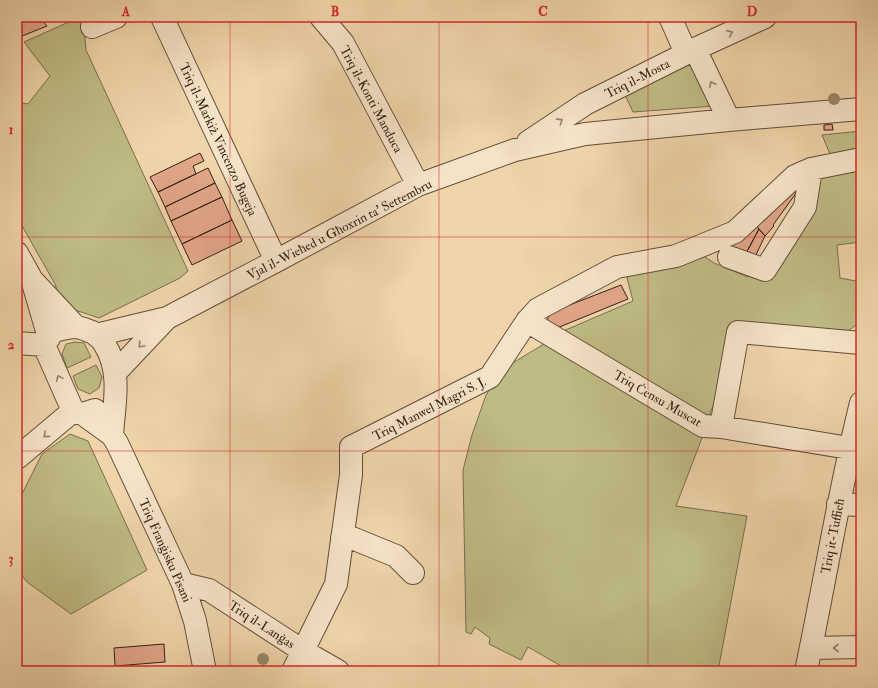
<svg xmlns="http://www.w3.org/2000/svg" width="878" height="688" viewBox="0 0 878 688" font-family="'IM FELL Double Pica',serif">
  <style>
    .green { fill: #bfbb85; stroke: #796e4c }
    .building { fill: #e2a689; stroke: #332114 }
    .lines { fill: none; stroke-linecap: round; stroke-linejoin: round }
    .minor-casing { stroke: #624e3a; stroke-width: 24 }
    .minor { stroke: #f5e3c8; stroke-width: 22 }
    .tree { fill: #9b8767 }
    .oneway { stroke: #94826e }
    .grid { fill: none; stroke: #d62828; stroke-width: 1; stroke-opacity: 0.55 }
    .labels { text-anchor: middle; stroke-width: 3; stroke-linejoin: round; paint-order: stroke }
    .street-label { font-size: 13px; fill: #332114; stroke: #f5e3c8 }
    .neatline { fill: none; stroke: #d62828; stroke-width: 1.5 }
    .grid-label { font-size: 13px; text-anchor: middle; font-weight: bold; fill: #d62828 }
  </style>
  <rect width="100%" height="100%" fill="#f0d4aa"/>
  <filter id="stains"><feTurbulence type="fractalNoise" baseFrequency=".005" numOctaves="4"/><feColorMatrix values="0 0 0 0 .2 0 0 0 0 .09 0 0 0 0 .02 0 0 0 .5 -.17"/></filter>
  <radialGradient id="worn" r=".72"><stop offset=".6" stop-color="#630" stop-opacity="0"/><stop offset="1" stop-color="#630" stop-opacity=".3"/></radialGradient>
  <path class="green" d="M80,17H83L86,50L188,271L180,278L99,318L72,309L58,294L55,284L17,217V102L28,104L50,76L24,42Z
    M695,62L715,106L633,112L625,95Z
    M861,131V153L833,161L822,135Z
    M861,163V242L837,245L840,278L861,282V321L847,332L730,325L720,389L708,418L561,332L633,301L627,278L635,268L698,252L714,263L748,277L751,271L820,173Z
    M75,342L84,343L91,357L67,368L62,354L66,344Z
    M544,344L702,432V438L676,506L747,516L718,671H570L528,647L521,660L489,644L490,638L475,627L471,634L466,632L463,470L472,435L486,395L501,370Z
    M96,365L102,377L99,388L90,394L78,389L73,376Z
    M70,434L88,441L147,570L71,614L27,582L17,569V504L42,454Z"/>
  <path class="building" d="M17,17H39L47,26L17,38Z
    M832,124L833,130H824V125Z
    M200,153L204,161L193,166L196,174L158,192L150,177Z
    M208,168L215,183L165,207L158,192Z
    M215,183L222,197L171,221L165,207Z
    M791,184L797,192L773,225L774,226L765,236L753,222Z
    M222,197L232,220L182,244L171,221Z
    M232,220L242,241L192,265L182,244Z
    M757,227L759,229L744,257L728,247L750,229L753,231Z
    M759,229L765,236L753,261L744,257Z
    M621,285L628,299L557,328L547,322L549,313Z
    M164,644L165,662L115,666L114,648Z"/>
  <g class="lines">
    <g class="minor-casing">
      <path id="minor" d="M162,17L276,261
        M321,17L343,43L418,185
        M670,17L686,53
        M92,27L116,17
        M695,49L729,120
        M528,142L585,104L695,49L765,17
        M17,253L32,280L76,327
        M729,257L765,270L805,207L811,169
        M33,283L49,338
        M527,321L703,426L721,427L849,448
        M96,335L167,318L276,261L418,185L515,150L585,134L729,120L861,109
        M17,343L44,345
        M44,345C47,341 50,335 53,332C59,329 68,328 74,327C81,327 86,330 92,332C97,335 102,339 105,345C122,372 114,405 112,435
        M44,345L73,411L83,414L95,410
        M115,373L167,318
        M83,414L112,435L117,443L183,584L195,621L205,671
        M721,427L738,332L861,343
        M17,458L73,411
        M838,504L861,505
        M342,538H352L396,556L413,573
        M183,584L209,590L303,651L338,671
        M811,648L861,647
        M293,671L336,584L351,475V447L490,377L527,321L538,309L617,267L676,256L735,232L795,176L811,169L861,159
        M806,671C825,582 839,491 861,403"/>
    </g>
    <use href="#minor" class="minor"/>
  </g>
  <g class="tree">
    <circle cx="834" cy="99" r="6"/>
    <circle cx="263" cy="659" r="6"/>
  </g>
  <defs><path id="oneway-chevron" d="M-2-3.5L2.5 0L-2 3.5" fill="none" stroke-width="1.6" stroke-linecap="round" stroke-linejoin="round"/></defs>
  <g class="oneway">
    <use href="#oneway-chevron" transform="translate(730 33) rotate(-24)"/>
    <use href="#oneway-chevron" transform="translate(712 84) rotate(-116)"/>
    <use href="#oneway-chevron" transform="translate(560 121) rotate(-33)"/>
    <use href="#oneway-chevron" transform="translate(141 345) rotate(133)"/>
    <use href="#oneway-chevron" transform="translate(59 378) rotate(-114)"/>
    <use href="#oneway-chevron" transform="translate(46 435) rotate(140)"/>
    <use href="#oneway-chevron" transform="translate(836 648) rotate(180)"/>
  </g>
  <path class="grid" d="M230,17V671M439,17V671M648,17V671M17,237H861M17,451H861"/>
  <g class="labels">
    <g class="street-label">
      <text transform="translate(637 78) rotate(-27)" y="5">Triq il-Mosta</text>
      <text transform="translate(372 99) rotate(62)" y="5">Triq il-Konti Manduca</text>
      <text transform="translate(219 139) rotate(65)" y="5">Triq il-Markiż Vincenzo Bugeja</text>
      <text transform="translate(339 229) rotate(-27)" y="5">Vjal il-Wieħed u Għoxrin ta' Settembru</text>
      <text transform="translate(658 398) rotate(30)" y="5">Triq Ċensu Muscat</text>
      <text transform="translate(429 408) rotate(-27)" y="5">Triq Manwel Magri S. J.</text>
      <text transform="translate(832 536) rotate(-79)" y="5">Triq it-Tuffieħ</text>
      <text transform="translate(166 550) rotate(66)" y="5">Triq Franġisku Pisani</text>
      <text transform="translate(262 624) rotate(33)" y="5">Triq il-Lanġas</text>
    </g>
  </g>
  <rect width="878" height="688" fill="none" stroke="#f0d4aa" stroke-width="44"/>
  <rect x="22" y="22" width="834" height="644" class="neatline"/>
  <g class="grid-label">
    <text x="126" y="16">A</text>
    <text x="335" y="16">B</text>
    <text x="543" y="16">C</text>
    <text x="752" y="16">D</text>
    <text x="11" y="134">1</text>
    <text x="11" y="349">2</text>
    <text x="11" y="563">3</text>
  </g>
  <rect width="100%" height="100%" filter="url(#stains)"/>
  <rect width="100%" height="100%" fill="url(#worn)"/>
</svg>
